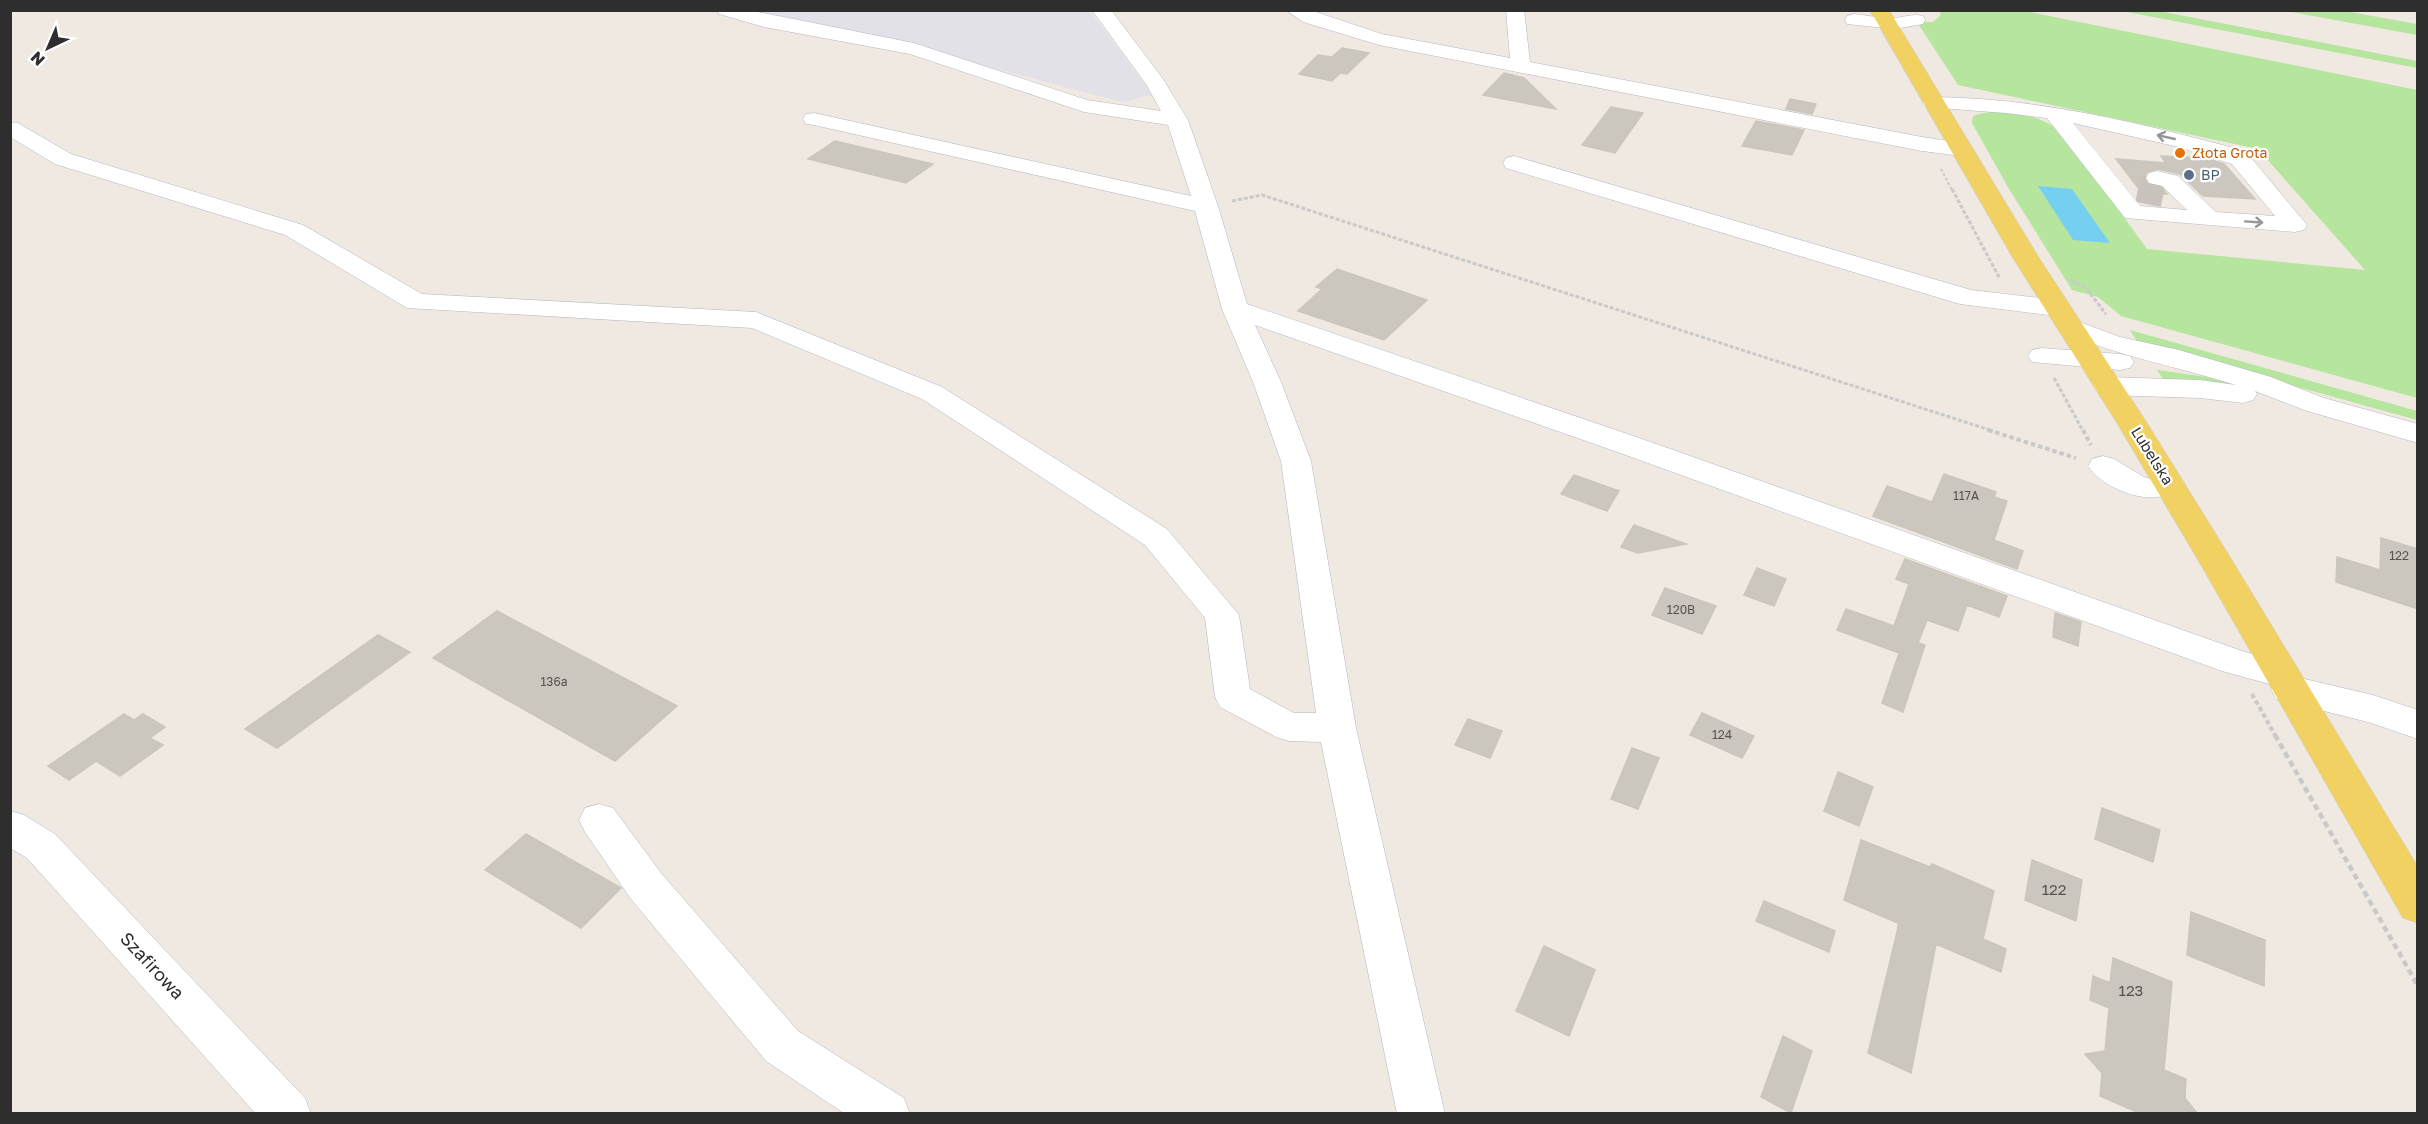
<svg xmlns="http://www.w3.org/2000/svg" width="2428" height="1124" viewBox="0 0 2428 1124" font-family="'Golos Text',sans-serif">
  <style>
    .industrial { fill: #e3e1e8 }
    .green { fill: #b6e59e }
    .water { fill: #75cff0 }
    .building { fill: #cbc7bf; stroke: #cbc5ba; stroke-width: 1.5 }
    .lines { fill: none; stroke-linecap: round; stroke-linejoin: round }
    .minor-tunnel-far1 { stroke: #c8c4bd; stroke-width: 21; stroke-dasharray: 21 10; stroke-linecap: butt }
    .minor-tunnel { stroke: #c8c4bd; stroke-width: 26; stroke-dasharray: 26 13; stroke-linecap: butt }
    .minor-casing { stroke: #b4b7c1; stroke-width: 1 }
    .major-casing { stroke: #c9c9c9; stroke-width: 1 }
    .path-far3 { stroke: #c9c9c9; stroke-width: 2; stroke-dasharray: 3 2; stroke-linecap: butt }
    .path-far2 { stroke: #c9c9c9; stroke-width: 3; stroke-dasharray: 4 2; stroke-linecap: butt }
    .path-far1 { stroke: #c9c9c9; stroke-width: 4; stroke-dasharray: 4.5 3; stroke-linecap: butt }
    .path { stroke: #c9c9c9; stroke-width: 4.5; stroke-dasharray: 6 4; stroke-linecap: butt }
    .minor { fill: #fff; fill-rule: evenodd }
    .major { fill: #f2d163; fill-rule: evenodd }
    .oneway { stroke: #969696 }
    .food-dot { fill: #e8710a; stroke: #fff; stroke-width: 2 }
    .service-dot { fill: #5c6f8a; stroke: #fff; stroke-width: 2 }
    .labels { text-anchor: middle; stroke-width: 4.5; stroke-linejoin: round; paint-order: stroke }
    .number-label { font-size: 12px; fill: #555452 }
    .far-food-label { font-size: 14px; fill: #c56008; stroke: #fff; text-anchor: start }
    .far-service-label { font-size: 14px; fill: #4e5e75; stroke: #fff; text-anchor: start }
    .street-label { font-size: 15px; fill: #2e2e2e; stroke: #fff }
    .near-number-label { font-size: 15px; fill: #555452 }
    .near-street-label { font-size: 18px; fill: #2e2e2e; stroke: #fff }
  </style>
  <rect width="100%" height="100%" fill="#efe9e1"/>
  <path class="industrial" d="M733,11H1090L1153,95L1122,102L909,46Z"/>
  <path class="green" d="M1941,11H2025L2417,90V398L2121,316L2098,297L2072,290L2009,189L1972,123L1973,116C2002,105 2039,114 2063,133L2147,249L2365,270L2258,149L1958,85L1919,25L1924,22H1933L1940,16Z
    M2122,11H2159L2417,61V68Z
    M2286,11H2345L2417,24V35Z
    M2130,330L2417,411V420L2138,343Z
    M2157,370L2214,378L2260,392L2164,380Z"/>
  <path class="water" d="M2038,186L2072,189L2110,243L2073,240Z"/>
  <path class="building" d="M1342,48L1369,53L1347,74L1340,73L1332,81L1299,74L1318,55L1332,57Z
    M1504,73L1524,78L1556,109L1483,95Z
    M1790,99L1816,104L1812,114L1786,109Z
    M1611,107L1643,113L1615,153L1582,145Z
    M1756,121L1804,130L1792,155L1742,146Z
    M835,141L933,164L906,183L808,159Z
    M2161,156L2206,158L2224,164L2255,199L2203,196L2180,174L2158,169L2147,172L2144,179L2148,185L2161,188L2167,194L2142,193L2116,159L2166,163Z
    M1337,269L1360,277L1427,300L1384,340L1298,311L1322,289L1316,287Z
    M1944,474L1996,492L1994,497L2007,501L1994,540L2023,551L2017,569L1873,516L1887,486L1932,502Z
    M1574,475L1619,491L1607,511L1561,494Z
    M1634,525L1686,544L1638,553L1621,547Z
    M2381,538L2418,549V609L2336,582L2337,557L2380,570Z
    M1905,559L2007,596L1999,617L1967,605L1958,631L1927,620L1918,643L1925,645L1903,712L1882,703L1899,653L1837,630L1846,609L1894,626L1909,584L1896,579Z
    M1757,568L1786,579L1774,606L1744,595Z
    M1665,588L1716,606L1702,634L1652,615Z
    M497,611L677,706L615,761L433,658Z
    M2055,613L2081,622L2078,646L2053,637Z
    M378,635L410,652L277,748L245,729Z
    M1702,713L1754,736L1742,758L1690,735Z
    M124,714L134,720L143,714L165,727L150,738L163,745L120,776L96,761L69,780L48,766Z
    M1468,719L1502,731L1490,758L1455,745Z
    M1632,748L1659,758L1638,809L1611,799Z
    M1838,772L1873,787L1859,826L1824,811Z
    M2102,808L2160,830L2153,862L2095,839Z
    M526,834L621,888L581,928L485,870Z
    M1861,840L1930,867L1932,864L1994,891L1983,939L2006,949L2001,972L1936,944L1911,1073L1868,1053L1898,928V923L1844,900Z
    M2032,860L2082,880L2076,921L2025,900Z
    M1764,901L1835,931L1829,952L1756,921Z
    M2191,912L2265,940L2264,986L2187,955Z
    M1544,946L1595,970L1569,1036L1516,1011Z
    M2113,958L2172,982L2164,1070L2186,1079L2185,1098L2197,1113H2139L2100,1096L2102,1073L2085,1054L2105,1051L2109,1008L2090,1000L2093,976L2110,983Z
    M1783,1036L1812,1051L1791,1113L1761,1097Z"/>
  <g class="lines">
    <path class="minor-tunnel-far1" d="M2138,189L2145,190"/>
    <path class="minor-tunnel" d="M2138,189L2171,196"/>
    <g class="minor-casing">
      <path id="minor" d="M717,10H748L914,43L1087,100L1161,111L1146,84L1092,10H1111L1163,79L1188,120L1218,206L1247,304L1645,440L2242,651L2293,665L2298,674L2296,677L2373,695L2418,710V739L2368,722L2276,699L2271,689L2273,685L2222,671L1623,454L1255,325L1281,382L1311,461L1356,728L1445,1114H1397L1321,742L1289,741L1276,737L1220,707L1215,697L1205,618L1145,545L922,399L752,328L407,308L285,235L55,164L10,137V122L18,123L71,154L303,225L422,294L756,312L942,387L1167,529L1239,615L1250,689L1294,713H1316L1281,461L1253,382L1222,309L1195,211L814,125L806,124L803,119L806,114L814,113L1191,196L1168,125L1084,112L910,54L764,27L719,14Z
        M1286,10H1310L1382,34L1510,58L1506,10H1524L1530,62L1922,137L1969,144L1972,149L1969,154L1961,156L1922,151L1379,45L1303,22Z
        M1854,14C1866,15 1883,19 1893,18C1903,18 1912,13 1923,16L1925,20L1923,24L1900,28L1892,25L1885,28L1847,24L1845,20L1847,16Z
        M1933,97C2035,98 2132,121 2230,147L2248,154L2307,225L2304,230L2295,232L2125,218L2047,118L2006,113L1926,107L1922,103L1926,99ZM2073,123L2179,147L2232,164L2275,216L2216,212L2178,176L2157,171L2149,173L2146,178L2149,183L2162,186L2187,210L2140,206Z
        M1514,156L1971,290L2057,300L2066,302L2070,308L2066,314L2057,316L1960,304L1506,168L1503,163L1506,158Z
        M2069,318L2120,337L2179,350L2271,377L2324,398L2418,424V443L2304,410L2255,391L2257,394L2253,400L2243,403L2200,398L2107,395L2097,392L2093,386L2097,380L2107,377L2200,380L2236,385C2177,367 2117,355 2060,332L2056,326L2060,320Z
        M2042,348L2120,354L2130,356L2134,362L2130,368L2120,370L2032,362L2028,356L2032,350Z
        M2103,456L2114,459L2144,477L2163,482L2168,489L2163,496C2139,502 2102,487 2088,466L2092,459Z
        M599,804L613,808L661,873L798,1031L904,1098L910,1114H845L766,1061L631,899L585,832L579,820L585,808Z
        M10,811L24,815L55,834L305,1098L311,1114H256L27,858L10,848Z"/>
    </g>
    <g class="major-casing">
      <path id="major" d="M1870,10H1889L2039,258L2147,423L2230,557L2418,867V923L2403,918L2201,565L2117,423L2013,258Z"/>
    </g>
    <path class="path-far3" d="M1941,169L1952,190"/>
    <path class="path-far2" d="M1952,189L2000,279
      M1232,201L1262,195L1993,431
      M2071,280L2086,288L2106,314
      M2054,378L2083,431"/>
    <path class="path-far1" d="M1988,430L2076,458
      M2083,430L2091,445
      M2252,694L2276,737"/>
    <path class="path" d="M2275,735L2418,986"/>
    <use href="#minor" class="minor"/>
    <use href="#major" class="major"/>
  </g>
  <defs><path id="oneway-shaft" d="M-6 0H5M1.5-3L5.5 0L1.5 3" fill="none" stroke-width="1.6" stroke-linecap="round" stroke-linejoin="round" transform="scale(1.5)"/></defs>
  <g class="oneway">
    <use href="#oneway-shaft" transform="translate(2166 137) rotate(-167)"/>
    <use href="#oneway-shaft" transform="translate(2254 222) rotate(4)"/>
  </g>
  <circle class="food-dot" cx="2180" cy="153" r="6"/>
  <circle class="service-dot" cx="2189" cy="175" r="6"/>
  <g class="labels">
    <g class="number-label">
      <text x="1966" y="500">117A</text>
      <text x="2399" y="560">122</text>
      <text x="1681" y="614">120B</text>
      <text x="554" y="686">136a</text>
      <text x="1722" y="739">124</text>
    </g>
    <g class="far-food-label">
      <text x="2192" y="158">Złota Grota</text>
    </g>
    <g class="far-service-label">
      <text x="2201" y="180">BP</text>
    </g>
    <g class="street-label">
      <text transform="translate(2152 456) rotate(58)" y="5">Lubelska</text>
    </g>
    <g class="near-number-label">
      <text x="2054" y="895">122</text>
      <text x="2131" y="996">123</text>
    </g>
    <g class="near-street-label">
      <text transform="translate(152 966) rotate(47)" y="6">Szafirowa</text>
    </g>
  </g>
  <rect width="2428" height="1124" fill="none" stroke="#2e2e2e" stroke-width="24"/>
  <g transform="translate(48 48) rotate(224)" stroke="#ffffff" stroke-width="4.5" paint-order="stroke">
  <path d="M0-4.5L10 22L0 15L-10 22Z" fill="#2e2e2e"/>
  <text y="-9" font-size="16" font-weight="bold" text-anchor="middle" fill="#2e2e2e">N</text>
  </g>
</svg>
